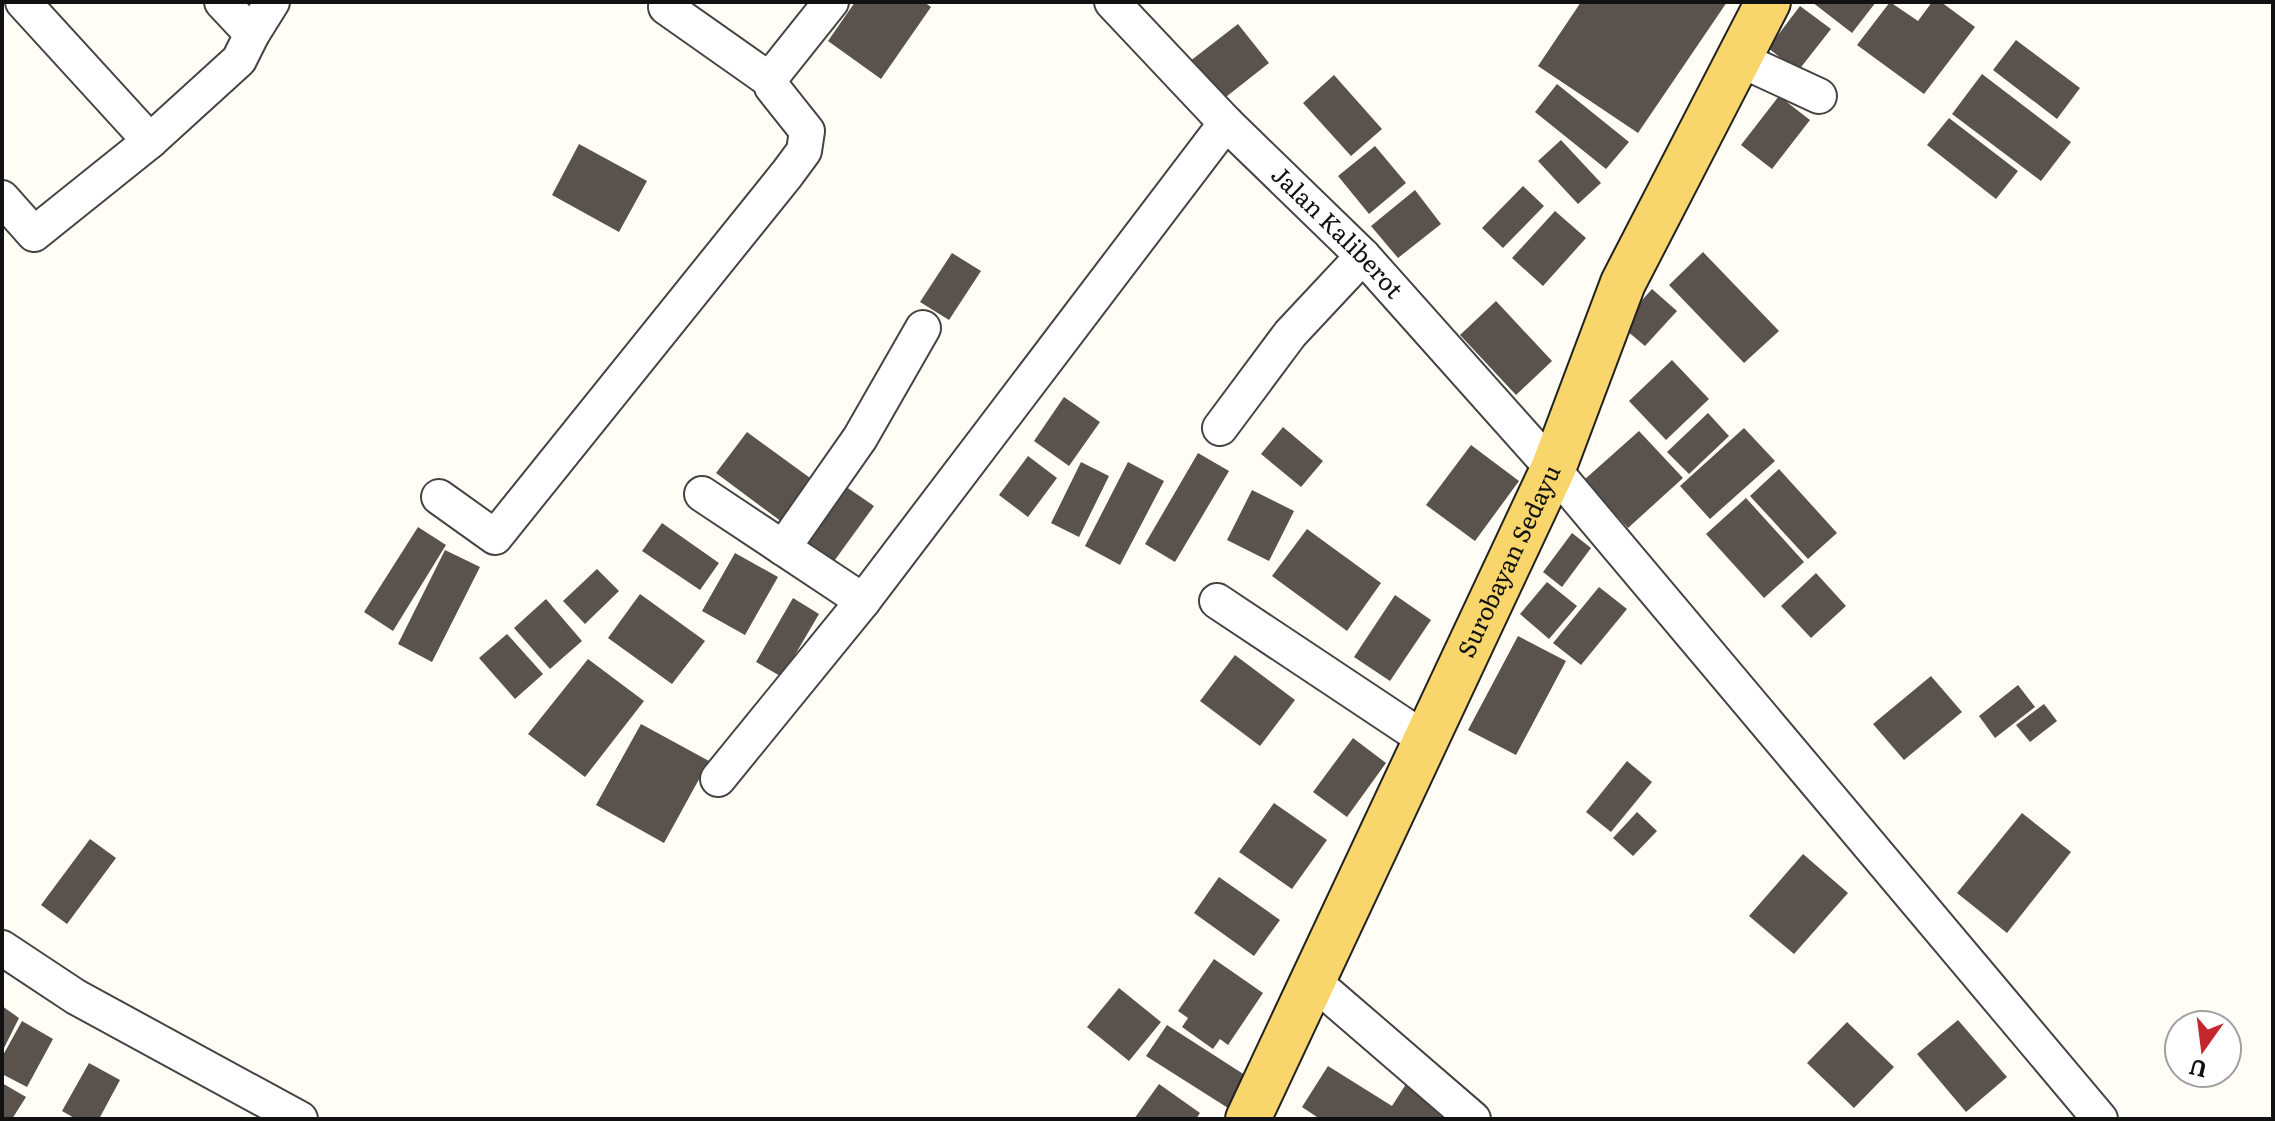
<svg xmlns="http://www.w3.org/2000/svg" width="2275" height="1121" viewBox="0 0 2275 1121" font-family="Literata,serif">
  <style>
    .building { fill: #5a524d }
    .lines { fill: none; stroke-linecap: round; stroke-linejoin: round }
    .minor-casing { stroke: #444; stroke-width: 38 }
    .major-casing { stroke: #222; stroke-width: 48 }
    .minor { stroke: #fff; stroke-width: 34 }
    .major { stroke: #f9d66b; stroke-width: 44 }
    .labels { text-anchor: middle; stroke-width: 8; stroke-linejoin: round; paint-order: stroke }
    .street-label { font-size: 24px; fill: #111; stroke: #fff }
  </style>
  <rect width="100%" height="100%" fill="#fffdf5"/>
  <path class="building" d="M855,2H924L931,7L881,79L828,41Z
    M1581,2H1727L1638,133L1538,66Z
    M1812,2H1876L1852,33Z
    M1890,2L1918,21L1932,2H1941L1975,27L1924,94L1857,45Z
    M1800,6L1831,29L1798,71L1768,48Z
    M1238,24L1269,63L1217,104L1185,65Z
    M2016,40L2080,88L2057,119L1993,70Z
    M1982,74L2071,142L2041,181L1952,114Z
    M1334,75L1382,129L1351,156L1303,103Z
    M1557,84L1629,142L1606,169L1535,112Z
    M1779,96L1810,120L1772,169L1741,145Z
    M1949,118L2018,171L1996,199L1927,145Z
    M1561,140L1601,183L1578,204L1538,161Z
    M579,144L647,181L619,232L552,195Z
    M1375,146L1406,183L1369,214L1338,176Z
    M1523,186L1544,206L1503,248L1482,228Z
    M1415,190L1441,224L1398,258L1371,226Z
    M1555,211L1586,238L1543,286L1512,258Z
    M1703,252L1779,331L1744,363L1669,285Z
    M952,253L981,271L949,320L920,302Z
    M1652,289L1677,311L1645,346L1620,325Z
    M1496,301L1552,361L1516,395L1460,335Z
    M1672,360L1709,399L1666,440L1629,401Z
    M1064,397L1100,422L1069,466L1034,441Z
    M1708,413L1729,436L1689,474L1667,452Z
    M1283,427L1323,461L1301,487L1261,454Z
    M1744,428L1775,461L1710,519L1680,486Z
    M1639,431L1683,478L1628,528L1584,480Z
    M747,432L817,483L786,525L716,473Z
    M1471,445L1519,481L1475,541L1426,505Z
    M1198,453L1229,471L1175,562L1145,544Z
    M1028,456L1057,478L1028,517L999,495Z
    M1081,462L1109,476L1079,537L1051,523Z
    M1128,462L1164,481L1120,565L1085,546Z
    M1779,469L1837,533L1808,559L1750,496Z
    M842,484L874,506L832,564L800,542Z
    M1252,490L1294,511L1269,561L1227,540Z
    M1746,498L1804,562L1764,598L1706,534Z
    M662,523L719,563L700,590L642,551Z
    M418,527L446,545L393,631L364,612Z
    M1307,529L1381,583L1347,631L1272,576Z
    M1572,533L1591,548L1562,587L1543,572Z
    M445,550L480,567L432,662L398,644Z
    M735,553L778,577L745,635L702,611Z
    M597,569L619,591L585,624L563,601Z
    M1816,573L1846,606L1811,638L1781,606Z
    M1547,582L1577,606L1549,639L1520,614Z
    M1599,587L1627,609L1581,665L1553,643Z
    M640,594L705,641L672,684L608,638Z
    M1395,595L1431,620L1390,681L1354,657Z
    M793,598L819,614L782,677L756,662Z
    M546,599L582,641L550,669L514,628Z
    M507,634L543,674L515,699L479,658Z
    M1518,636L1566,661L1516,755L1468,730Z
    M1235,655L1295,700L1260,746L1200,701Z
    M588,659L644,701L585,777L528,734Z
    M1931,676L1962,712L1904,760L1873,724Z
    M2018,685L2035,707L1995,738L1979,716Z
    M2044,704L2057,721L2030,742L2016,725Z
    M641,724L709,761L664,843L596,805Z
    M1353,738L1386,763L1347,817L1313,792Z
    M1627,761L1652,782L1611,832L1586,812Z
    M1274,803L1327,840L1292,889L1239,852Z
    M1637,812L1657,831L1633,856L1613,838Z
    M2022,813L2071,852L2007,933L1957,893Z
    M90,839L116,858L67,924L41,905Z
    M1803,854L1848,893L1794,954L1749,916Z
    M1219,877L1280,920L1254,956L1194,913Z
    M1214,959L1263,993L1228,1045L1220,1039L1213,1049L1182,1027L1188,1018L1178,1011Z
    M1119,988L1161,1022L1129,1061L1087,1027Z
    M2,1006L19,1018L2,1052Z
    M1958,1020L2007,1077L1966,1112L1917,1054Z
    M22,1021L53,1039L27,1087L2,1074V1057Z
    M1847,1022L1894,1067L1854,1108L1807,1063Z
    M1167,1025L1248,1077L1228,1108L1146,1056Z
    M89,1063L120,1080L99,1119H76L62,1111Z
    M1328,1066L1392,1106L1408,1081L1468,1119H1320L1302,1107Z
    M2,1083L26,1097L12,1119H2Z
    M1159,1084L1200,1113L1196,1119H1134Z"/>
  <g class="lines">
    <g class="minor-casing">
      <g id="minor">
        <path d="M222,2L252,34L272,2"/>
        <path id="s1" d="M1112,2L1226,123L1363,256L1553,469L2100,1119"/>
        <path d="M666,7L771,81"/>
        <path d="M1737,58L1819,96"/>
        <path d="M150,141L239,60L252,34"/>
        <path d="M2,198L34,234L150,141L23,2"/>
        <path d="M1220,428L1290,334L1363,256"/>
        <path d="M702,494L863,601"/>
        <path d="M439,497L495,537L787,174L804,151L807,131L772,87V76L831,2"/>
        <path d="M783,548L860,438L923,328"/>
        <path d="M1217,601L1426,740"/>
        <path d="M718,779L863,601L1226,123"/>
        <path d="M2,948L76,997L300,1119"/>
        <path d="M1313,981L1473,1119"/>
      </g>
    </g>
    <g class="major-casing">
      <g id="major">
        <path id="s2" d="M1248,1119L1553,469L1623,283L1768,2"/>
      </g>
    </g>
    <use href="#minor" class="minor"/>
    <use href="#major" class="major"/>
  </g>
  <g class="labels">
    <g class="street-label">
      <text dy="8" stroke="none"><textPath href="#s1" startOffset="322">Jalan Kaliberot</textPath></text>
      <text dy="8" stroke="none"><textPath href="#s2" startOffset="616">Surobayan Sedayu</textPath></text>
    </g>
  </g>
  <rect width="2275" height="1121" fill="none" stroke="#111111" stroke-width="8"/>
  <g transform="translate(2203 1049) rotate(194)"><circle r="38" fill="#ffffff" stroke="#a0a0a0" stroke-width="2"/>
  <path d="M0-6L14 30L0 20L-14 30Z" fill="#c4262e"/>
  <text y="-12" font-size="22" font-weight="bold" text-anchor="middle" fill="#111111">U</text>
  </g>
</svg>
